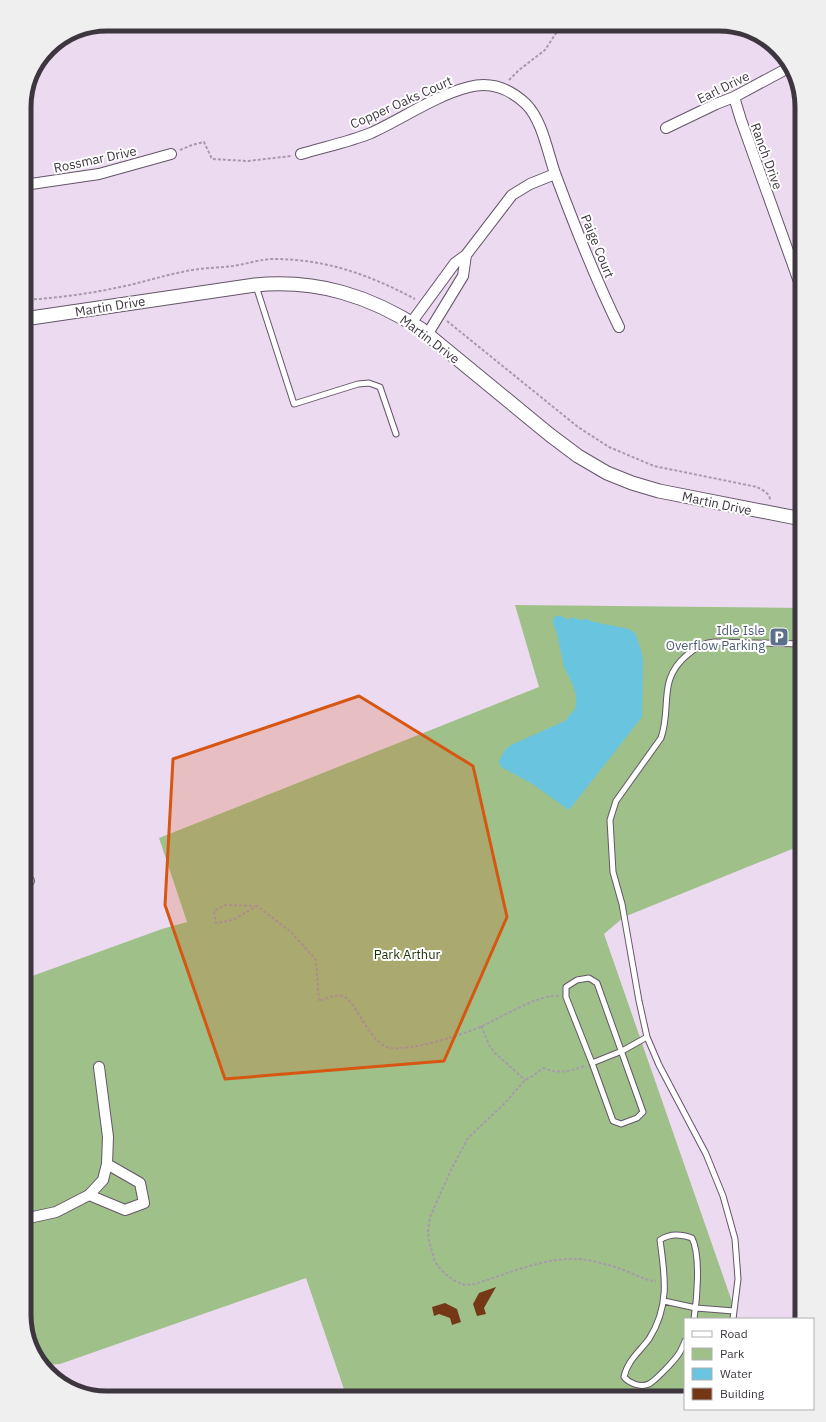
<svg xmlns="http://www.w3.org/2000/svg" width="826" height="1422" viewBox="0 0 826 1422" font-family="'IBM Plex Sans',sans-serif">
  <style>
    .green { fill: #9fc089 }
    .water { fill: #69c4e0 }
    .building { fill: #743817 }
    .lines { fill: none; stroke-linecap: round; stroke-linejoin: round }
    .service-casing { stroke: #645569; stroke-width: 7 }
    .minor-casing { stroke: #645569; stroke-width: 12 }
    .tertiary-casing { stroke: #645569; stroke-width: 15 }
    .path { stroke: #a79aab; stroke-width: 2; stroke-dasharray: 3 2; stroke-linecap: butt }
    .service { stroke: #fff; stroke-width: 5 }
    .minor { stroke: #fff; stroke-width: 10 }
    .tertiary { stroke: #fff; stroke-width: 13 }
    .marked { fill: #d75611; fill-opacity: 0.2; stroke: #d75611; stroke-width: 3; stroke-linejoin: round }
    .labels { text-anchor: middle; stroke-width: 4; stroke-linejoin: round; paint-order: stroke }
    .street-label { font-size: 13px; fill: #3d363f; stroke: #fff }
    .service-label { font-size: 13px; fill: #4e5e75; stroke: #fff; text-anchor: end }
    .park-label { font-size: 13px; fill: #1a3003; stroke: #fff }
    .rim { fill: none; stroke: #3d363f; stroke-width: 5 }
  </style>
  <rect width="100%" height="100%" fill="#ecdaf1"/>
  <path class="green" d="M515,605L802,608V845L624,917L604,934L738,1319H685V1398H347L306,1278L60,1364L45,1365L33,1351L24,1315V979L162,929L187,922L159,838L539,687Z"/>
  <path class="water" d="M556,616H561L569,620L572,617L580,620L586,619L594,622L629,629L635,633L641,650L643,660L642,717L569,810L531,783L501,767L499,761L505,750L511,745L565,721L575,709L576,702V695L572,683L564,667L557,634L553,624V619Z"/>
  <path class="building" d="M496,1287L484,1308L486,1314L477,1316L473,1304L479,1293Z
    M445,1303L457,1309L461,1322L452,1325L450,1318L439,1314L434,1316L432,1307Z"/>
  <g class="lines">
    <g class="service-casing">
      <path id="service" d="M256,286L294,404L358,384L369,383L380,387L396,434
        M589,978L597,983L643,1112L637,1118L621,1124L613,1121L592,1063L566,997V987L577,980Z
        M592,1063L622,1051L647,1037
        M664,1301L696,1308L734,1311
        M733,1319L738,1279L735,1239L723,1196L706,1154L659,1065L647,1037L639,1001L622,904L613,872L610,820L616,801L661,738C672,707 657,680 687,655C695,648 703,643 714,642L802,644
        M685,1341C683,1346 681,1351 678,1355C673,1362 656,1380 649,1384C640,1388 629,1383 624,1377C627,1361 640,1351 649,1339C670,1306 665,1276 660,1240C670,1233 681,1234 692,1238C701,1256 697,1299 694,1319"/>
    </g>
    <g class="minor-casing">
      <path id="minor" d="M734,97L741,120L802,290
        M666,128L716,104L734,97L790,67
        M301,154C324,147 349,142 371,133C404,118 434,96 469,87C491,81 510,89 526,104C543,121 548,155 556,176C575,227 595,278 619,327
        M24,185L99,174L171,154
        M411,323L455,263L466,255L512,195L530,184L555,174
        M427,335L463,276L466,255
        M24,881H29
        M89,1195L125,1210L144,1203L140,1183L107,1164
        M24,1219L56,1212L89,1195L103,1180L107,1164L108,1137L99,1067"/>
    </g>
    <g class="tertiary-casing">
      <path id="tertiary" d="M24,319L255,285C317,279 370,296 421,329L550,435L578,456L607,473L632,483L659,491L802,519"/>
    </g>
    <path class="path" d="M509,80L519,70L545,50L562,24
      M180,150L192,145L204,142L212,159L248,161L291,156
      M24,300C56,298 89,294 120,287C141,283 161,276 182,272C198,268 216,268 233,266C247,264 260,259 274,259C326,259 370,275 415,299
      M447,321L578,427L609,447L654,466L757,487C762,490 770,493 770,500
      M257,906L225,905L214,911L216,923L233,920L257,906L291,932L316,960L319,1001C325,999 336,994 343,996C346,997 350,1001 352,1004C362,1017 374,1046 391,1048C415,1050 458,1036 480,1027C499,1019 540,993 559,996
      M481,1026L490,1047L495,1053L525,1080
      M584,1066C568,1072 560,1074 543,1068L531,1077L525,1080L505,1103L468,1138L451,1170L430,1217L428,1231L429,1241L435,1262L444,1273L455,1281L465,1285L475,1284C510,1273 556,1252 592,1261C606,1264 620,1268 633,1274C641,1277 648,1281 656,1281"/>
    <use href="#service" class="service"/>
    <use href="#minor" class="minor"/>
    <use href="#tertiary" class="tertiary"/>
  </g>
  <path class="marked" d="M359,696L473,766L507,917L444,1061L225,1079L165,905L173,759Z"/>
  <defs>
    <g id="parking-square" transform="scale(1)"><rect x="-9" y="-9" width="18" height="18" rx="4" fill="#5c6f8a" stroke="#fff"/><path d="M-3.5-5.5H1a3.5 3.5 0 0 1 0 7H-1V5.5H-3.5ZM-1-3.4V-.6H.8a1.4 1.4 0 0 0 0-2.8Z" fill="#fff"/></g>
  </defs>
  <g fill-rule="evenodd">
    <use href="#parking-square" x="779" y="637"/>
  </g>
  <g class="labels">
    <g class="street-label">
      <text transform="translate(723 87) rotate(-26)" y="5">Earl Drive</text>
      <text transform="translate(401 102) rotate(-24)" y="5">Copper Oaks Court</text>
      <text transform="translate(767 156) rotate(70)" y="5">Ranch Drive</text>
      <text transform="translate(95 159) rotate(-12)" y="5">Rossmar Drive</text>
      <text transform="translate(598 246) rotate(68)" y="5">Paige Court</text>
      <text transform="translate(110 306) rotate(-9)" y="5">Martin Drive</text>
      <text transform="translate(430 339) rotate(37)" y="5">Martin Drive</text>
      <text transform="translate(717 503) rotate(12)" y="5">Martin Drive</text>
    </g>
    <g class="service-label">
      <text x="765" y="635">Idle Isle<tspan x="765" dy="15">Overflow Parking</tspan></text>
    </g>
    <g class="park-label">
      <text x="407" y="959">Park Arthur</text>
    </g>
  </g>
  <path d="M0 0H826V1422H0ZM107 31H719A76 76 0 0 1 795 107V1315A76 76 0 0 1 719 1391H107A76 76 0 0 1 31 1315V107A76 76 0 0 1 107 31Z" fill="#efeff0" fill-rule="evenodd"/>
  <path class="rim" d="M107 31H719A76 76 0 0 1 795 107V1315A76 76 0 0 1 719 1391H107A76 76 0 0 1 31 1315V107A76 76 0 0 1 107 31Z"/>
  <rect x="684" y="1318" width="130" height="92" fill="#ffffff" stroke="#b1afb2"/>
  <rect x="692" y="1331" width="20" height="6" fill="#ffffff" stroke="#b1afb2"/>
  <text x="720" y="1338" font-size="12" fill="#3d363f">Road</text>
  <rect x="692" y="1348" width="20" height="12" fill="#9fc089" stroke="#b1afb2"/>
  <text x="720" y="1358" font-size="12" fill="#3d363f">Park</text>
  <rect x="692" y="1368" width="20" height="12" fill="#69c4e0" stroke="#b1afb2"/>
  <text x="720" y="1378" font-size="12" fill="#3d363f">Water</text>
  <rect x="692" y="1388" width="20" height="12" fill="#743817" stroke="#b1afb2"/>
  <text x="720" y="1398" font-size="12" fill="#3d363f">Building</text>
</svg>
